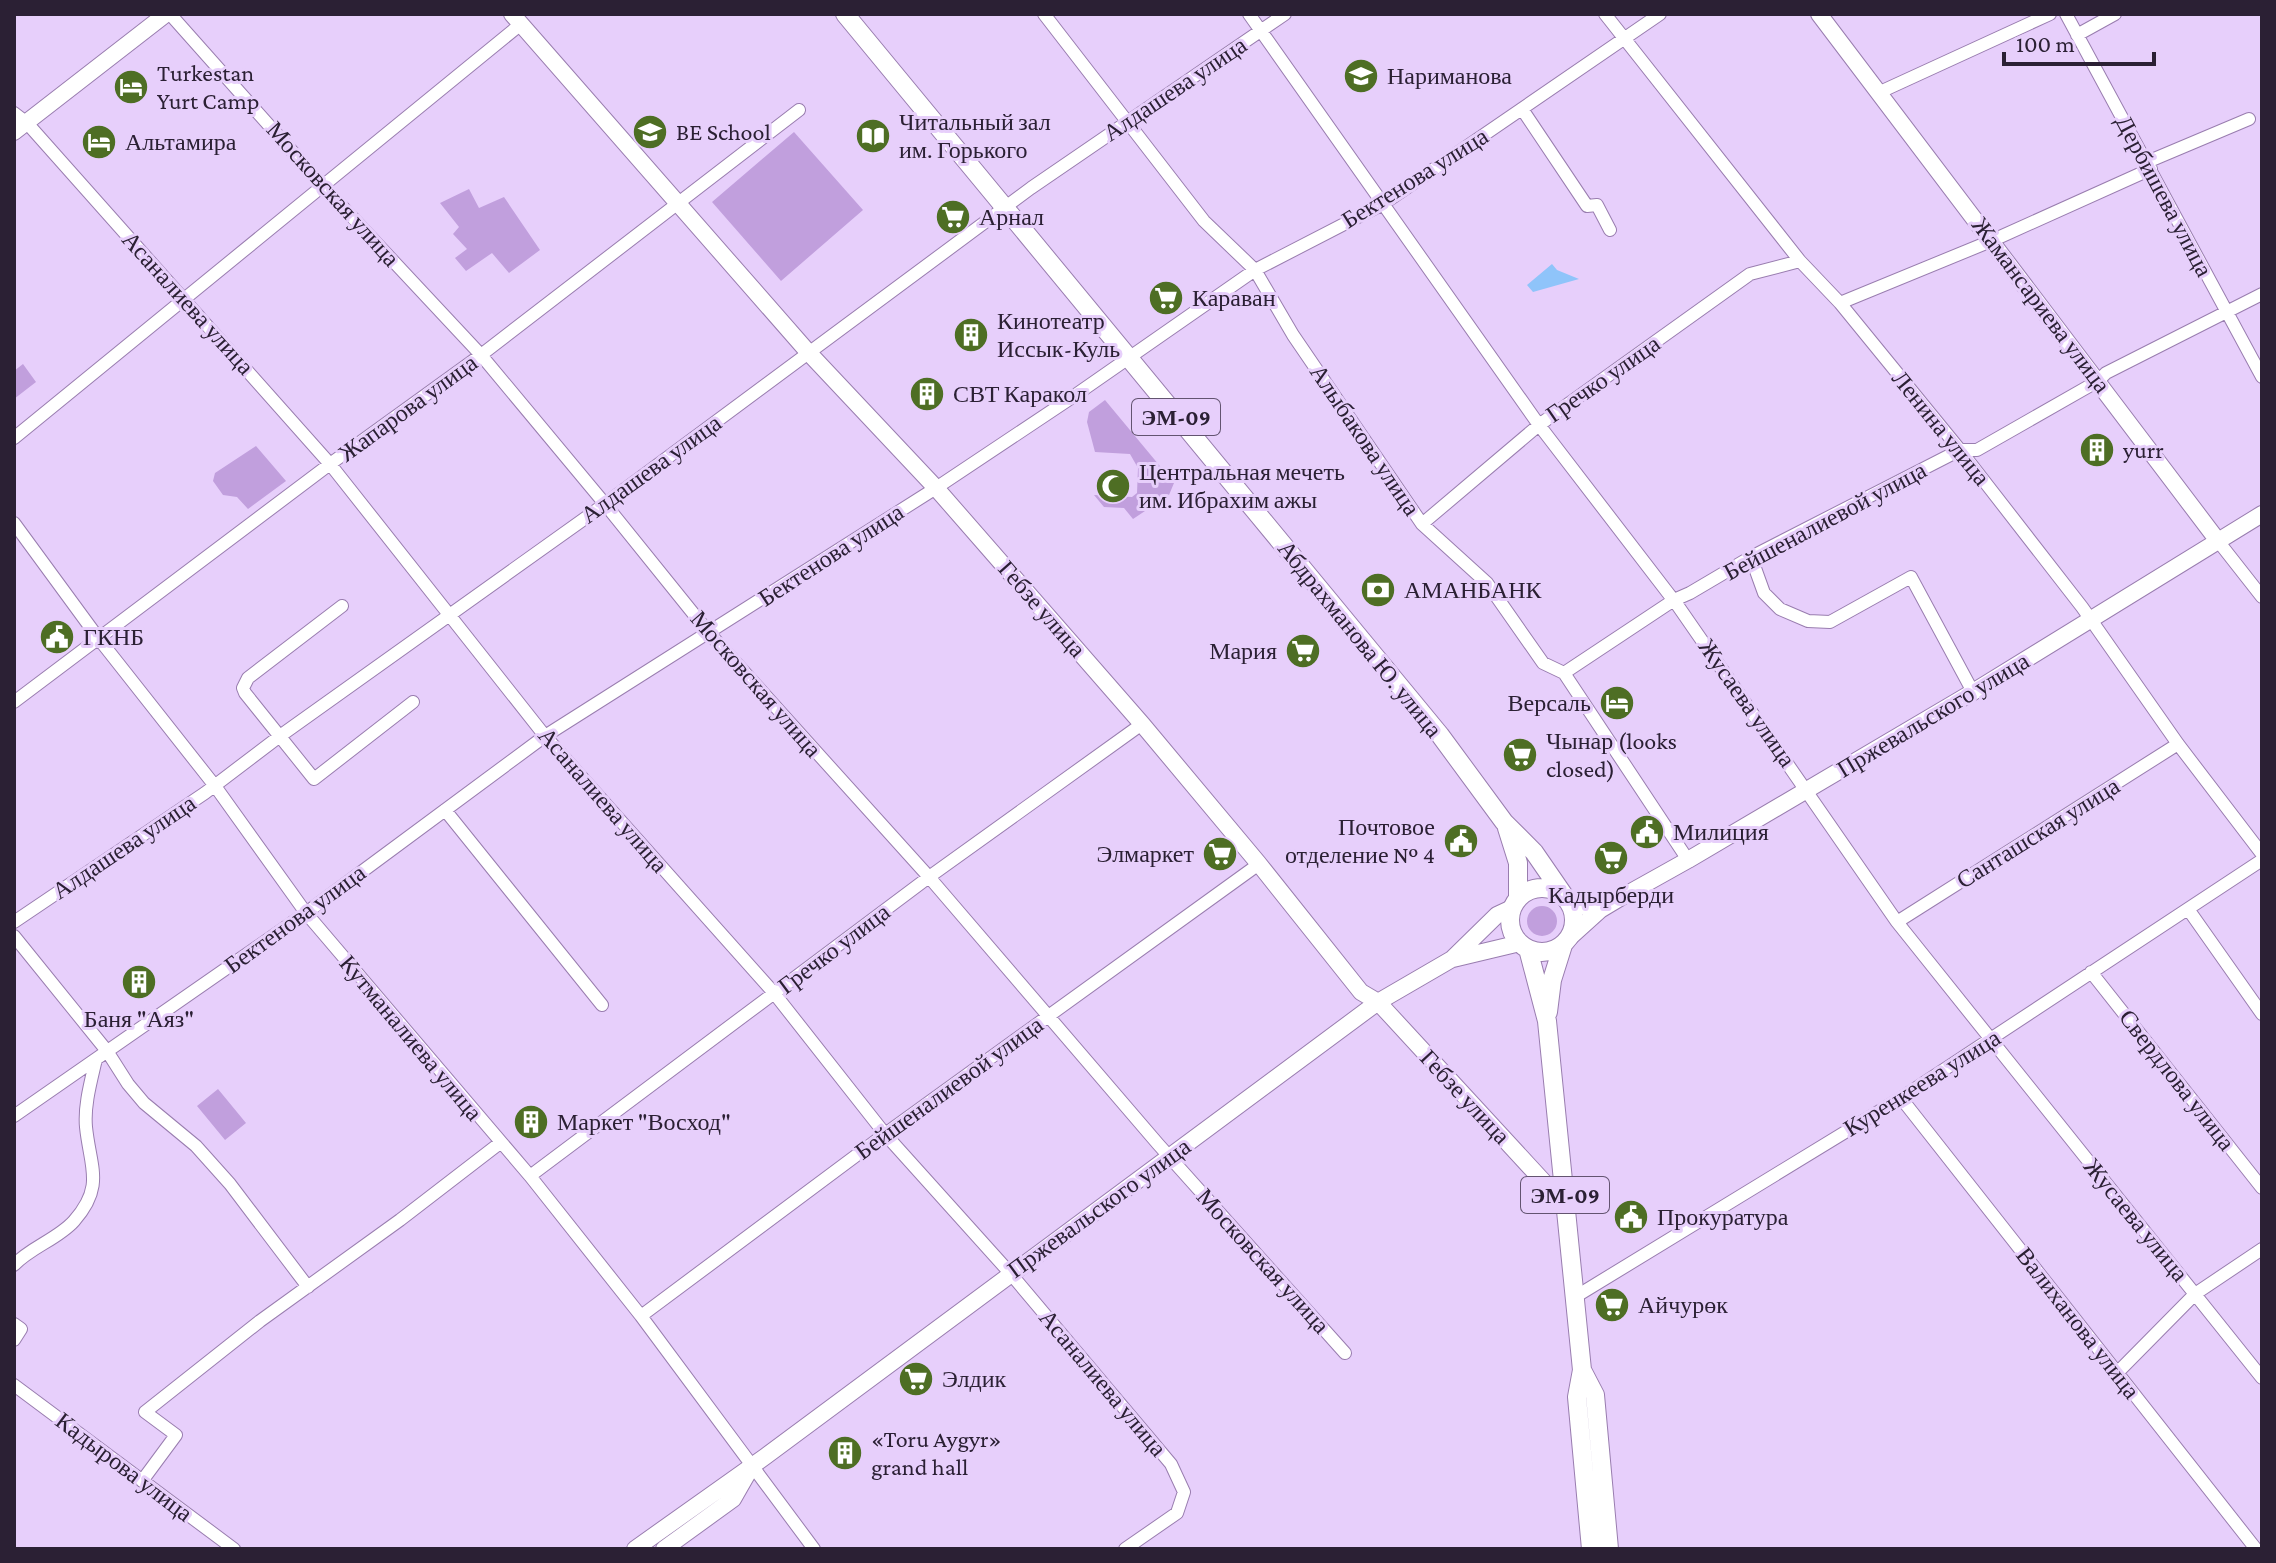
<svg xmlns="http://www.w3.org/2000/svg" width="2276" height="1563" viewBox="0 0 2276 1563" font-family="'Crimson Pro',serif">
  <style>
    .green { fill: #c19fdd }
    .water { fill: #8fc4fa }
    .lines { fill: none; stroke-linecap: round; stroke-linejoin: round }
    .minor-casing { stroke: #997daf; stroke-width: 14 }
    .major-casing { stroke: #997daf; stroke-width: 18 }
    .highway-casing { stroke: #997daf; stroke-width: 20 }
    .minor { stroke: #fff; stroke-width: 12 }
    .major { stroke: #fff; stroke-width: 16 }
    .highway { stroke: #fff; stroke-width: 18 }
    .labels { text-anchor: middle; stroke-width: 6; stroke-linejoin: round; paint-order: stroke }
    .shield { fill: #e7cffb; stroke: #635470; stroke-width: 2 }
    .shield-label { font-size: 22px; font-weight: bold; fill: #2b2034 }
    .poi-label { font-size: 24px; fill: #2b2034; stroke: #e7cffb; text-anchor: start }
    .street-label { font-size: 24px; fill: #2b2034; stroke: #e7cffb }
  </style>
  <rect width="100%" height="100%" fill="#e7cffb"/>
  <path class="green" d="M794,132L863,210L781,281L712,202Z
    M469,189L479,208L504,197L540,250L509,273L492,253L466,271L455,258L467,249L453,234L459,227L440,203Z
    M23,364L36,382L14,399V371Z
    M1105,400L1174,483L1169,495L1133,519L1124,508L1104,507L1094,495L1132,497L1137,493L1138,468L1130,454L1095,452L1087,422L1089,412Z
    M256,446L286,481L248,509L237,497L223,495L213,481L215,473Z
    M1527 921a15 15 0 1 1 30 0a15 15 0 1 1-30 0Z
    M218,1089L246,1123L225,1140L197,1106Z"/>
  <path class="water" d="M1552,264L1557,270L1579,279L1533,292L1527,285Z"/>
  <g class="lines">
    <g class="minor-casing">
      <path id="minor" d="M170,14L323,186L481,355L605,504L709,633L929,877L1158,1144L1345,1353
        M1044,14L1204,221L1255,270L1293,335L1422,524L1487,583L1543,663L1564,673L1688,860
        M1249,14L1539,425L1678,606L1897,922L2262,1378
        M1605,14L1800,261L1840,303L1960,450L2082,607L2178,744L2262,854
        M2066,14L2262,377
        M2077,35L2115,14
        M1880,92L2050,14
        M1522,109L1587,206L1597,205L1610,230
        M14,113L27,123L330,464L545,736L774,993L885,1134L1010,1273L1171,1464L1184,1492L1177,1513L1125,1549
        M2147,162L2249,119
        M1840,303L1991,241L2151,169
        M14,438L521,24
        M14,523L99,639L215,786L306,913L530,1176L641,1316L814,1549
        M1422,524L1539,425L1750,274L1800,261
        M2218,541L2262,597
        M1751,557L1764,593L1780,609L1808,621L1830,622L1911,577L1973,692
        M342,606L248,678L243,688L245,693L314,779L413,702
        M1564,673L1674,600L1690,593L1751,557L1960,450H1977L2098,381L2106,373L2262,294
        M14,702L330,464L481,355L799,110
        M445,810L602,1005
        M2188,909L2262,1014
        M14,922L205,793L280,736L605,504L1031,188L1285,14
        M1897,922L2178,744
        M14,936L107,1051L128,1084L144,1103L196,1146L230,1184L308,1287
        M2091,972L2262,1188
        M1901,1098L2256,1549
        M14,1116L306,913L545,736L936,488L1074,396L1255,270L1383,204L1660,14
        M530,1176L929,877L1142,724
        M14,1265C31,1247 58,1239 74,1221C105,1186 90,1167 86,1127C84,1105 91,1081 96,1059
        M1575,1297L1901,1098L2262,860
        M641,1316L885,1134L1259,864
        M14,1324L21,1329L14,1340
        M2117,1373L2195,1294L2262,1249
        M14,1385L234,1549
        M142,1481L176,1435L145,1412L260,1321L400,1220L500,1143"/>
    </g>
    <g class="major-casing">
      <path id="major" d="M512,14L808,352L936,488L1142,724L1259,864L1361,992L1378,1002L1566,1206
        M1819,14L2218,541
        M14,132L166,14
        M1570,904L1600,910
        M1569,938L1600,910L1620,898L1688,860L1973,692L2262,514
        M1453,959L1520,943
        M635,1549L766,1456L1378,1002L1452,959L1497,915L1512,908
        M664,1549L733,1499L749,1471"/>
    </g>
    <g class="highway-casing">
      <path id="highway" d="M845,14L1440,735L1504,822L1534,852L1565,897
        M1507,828L1518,863V899
        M1510 920a32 32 0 1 1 64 0a32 32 0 1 1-64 0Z
        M1528,949L1547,1021L1582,1370L1577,1397L1591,1549
        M1548,1012L1552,980L1563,945
        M1582,1370L1595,1395L1609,1549"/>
    </g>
    <use href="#minor" class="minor"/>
    <use href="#major" class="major"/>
    <use href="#highway" class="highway"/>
  </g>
  <defs>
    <g id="school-disc" transform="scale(1.8)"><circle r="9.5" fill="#4e6e24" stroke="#e7cffb"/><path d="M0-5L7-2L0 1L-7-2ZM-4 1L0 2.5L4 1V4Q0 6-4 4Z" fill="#fff"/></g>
    <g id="hotel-disc" transform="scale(1.8)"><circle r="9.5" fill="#4e6e24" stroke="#e7cffb"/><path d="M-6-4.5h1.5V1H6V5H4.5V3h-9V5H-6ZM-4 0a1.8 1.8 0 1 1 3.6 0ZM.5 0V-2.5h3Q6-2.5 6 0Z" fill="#fff"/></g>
    <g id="library-disc" transform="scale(1.8)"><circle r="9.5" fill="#4e6e24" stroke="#e7cffb"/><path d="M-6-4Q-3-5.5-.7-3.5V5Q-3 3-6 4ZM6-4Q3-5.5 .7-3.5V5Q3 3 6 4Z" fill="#fff"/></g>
    <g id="supermarket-disc" transform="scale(1.8)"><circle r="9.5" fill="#4e6e24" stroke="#e7cffb"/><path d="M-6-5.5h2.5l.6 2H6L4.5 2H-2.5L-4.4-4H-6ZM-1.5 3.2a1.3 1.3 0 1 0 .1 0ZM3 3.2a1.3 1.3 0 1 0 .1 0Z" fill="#fff"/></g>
    <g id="building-disc" transform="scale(1.8)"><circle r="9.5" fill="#4e6e24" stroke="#e7cffb"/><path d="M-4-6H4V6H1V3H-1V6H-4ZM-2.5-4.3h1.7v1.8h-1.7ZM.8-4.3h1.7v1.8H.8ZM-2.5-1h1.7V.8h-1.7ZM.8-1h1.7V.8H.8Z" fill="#fff"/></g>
    <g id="mosque-disc" transform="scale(1.8)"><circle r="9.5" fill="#4e6e24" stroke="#e7cffb"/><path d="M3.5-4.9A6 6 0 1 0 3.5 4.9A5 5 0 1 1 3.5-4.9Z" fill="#fff"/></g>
    <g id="bank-disc" transform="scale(1.8)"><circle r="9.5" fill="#4e6e24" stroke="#e7cffb"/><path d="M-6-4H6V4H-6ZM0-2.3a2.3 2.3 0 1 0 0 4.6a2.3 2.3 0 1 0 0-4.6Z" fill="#fff"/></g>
    <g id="civic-disc" transform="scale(1.8)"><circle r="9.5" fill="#4e6e24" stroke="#e7cffb"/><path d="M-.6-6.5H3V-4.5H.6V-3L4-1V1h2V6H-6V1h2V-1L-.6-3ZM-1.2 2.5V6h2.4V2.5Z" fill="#fff"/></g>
  </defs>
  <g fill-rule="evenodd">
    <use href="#school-disc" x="1361" y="76"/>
    <use href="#hotel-disc" x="131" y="87"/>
    <use href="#school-disc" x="650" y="132"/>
    <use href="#library-disc" x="873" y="136"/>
    <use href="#hotel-disc" x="99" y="142"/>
    <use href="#supermarket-disc" x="953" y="217"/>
    <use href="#supermarket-disc" x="1166" y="298"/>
    <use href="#building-disc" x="971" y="335"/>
    <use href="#building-disc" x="927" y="394"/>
    <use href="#building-disc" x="2097" y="450"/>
    <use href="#mosque-disc" x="1113" y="486"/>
    <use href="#bank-disc" x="1378" y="590"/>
    <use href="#civic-disc" x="57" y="637"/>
    <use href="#supermarket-disc" x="1303" y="651"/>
    <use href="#hotel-disc" x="1617" y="703"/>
    <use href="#supermarket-disc" x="1520" y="755"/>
    <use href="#civic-disc" x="1647" y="832"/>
    <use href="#civic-disc" x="1461" y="841"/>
    <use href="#supermarket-disc" x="1220" y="854"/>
    <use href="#supermarket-disc" x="1611" y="858"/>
    <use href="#building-disc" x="139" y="982"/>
    <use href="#building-disc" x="531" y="1122"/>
    <use href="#civic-disc" x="1631" y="1217"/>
    <use href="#supermarket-disc" x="1612" y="1305"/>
    <use href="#supermarket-disc" x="916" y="1379"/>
    <use href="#building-disc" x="845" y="1453"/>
  </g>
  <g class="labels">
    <g class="shield">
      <rect x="1132" y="399" width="88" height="36" rx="6"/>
      <rect x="1521" y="1177" width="88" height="36" rx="6"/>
    </g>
    <g class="shield-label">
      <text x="1176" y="425">ЭМ-09</text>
      <text x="1565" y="1203">ЭМ-09</text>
    </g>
    <g class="poi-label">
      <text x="157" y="81">Turkestan<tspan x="157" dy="28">Yurt Camp</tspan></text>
      <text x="1387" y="84">Нариманова</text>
      <text x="899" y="130">Читальный зал<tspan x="899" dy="28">им. Горького</tspan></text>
      <text x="676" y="140">BE School</text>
      <text x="125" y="150">Альтамира</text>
      <text x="979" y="225">Арнал</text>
      <text x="1192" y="306">Караван</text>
      <text x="997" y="329">Кинотеатр<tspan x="997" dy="28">Иссык-Куль</tspan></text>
      <text x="953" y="402">СВТ Каракол</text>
      <text x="2123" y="458">yurr</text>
      <text x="1139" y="480">Центральная мечеть<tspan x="1139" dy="28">им. Ибрахим ажы</tspan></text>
      <text x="1404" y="598">АМАНБАНК</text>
      <text x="83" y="645">ГКНБ</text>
      <text x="1277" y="659" text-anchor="end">Мария</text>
      <text x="1591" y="711" text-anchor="end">Версаль</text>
      <text x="1546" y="749">Чынар (looks<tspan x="1546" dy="28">closed)</tspan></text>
      <text x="1435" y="835" text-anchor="end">Почтовое<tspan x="1435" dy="28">отделение № 4</tspan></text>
      <text x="1673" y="840">Милиция</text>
      <text x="1194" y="862" text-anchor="end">Элмаркет</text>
      <text x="1611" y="903" text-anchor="middle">Кадырберди</text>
      <text x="139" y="1027" text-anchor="middle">Баня "Аяз"</text>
      <text x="557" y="1130">Маркет "Восход"</text>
      <text x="1657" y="1225">Прокуратура</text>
      <text x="1638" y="1313">Айчурөк</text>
      <text x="942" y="1387">Элдик</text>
      <text x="871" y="1447">«Toru Aygyr»<tspan x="871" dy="28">grand hall</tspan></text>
    </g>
    <g class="street-label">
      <text transform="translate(1175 89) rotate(-34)" y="8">Алдашева улица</text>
      <text transform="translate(1415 178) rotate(-32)" y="8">Бектенова улица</text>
      <text transform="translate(333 194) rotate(48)" y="8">Московская улица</text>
      <text transform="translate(2164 196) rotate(62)" y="8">Дербишева улица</text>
      <text transform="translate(188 303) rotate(48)" y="8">Асаналиева улица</text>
      <text transform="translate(2041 305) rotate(53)" y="8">Жамансариева улица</text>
      <text transform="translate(1603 379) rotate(-35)" y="8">Гречко улица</text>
      <text transform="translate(408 408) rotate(-36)" y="8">Жапарова улица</text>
      <text transform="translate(1941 428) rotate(51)" y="8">Ленина улица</text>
      <text transform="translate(1365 440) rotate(56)" y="8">Алыбакова улица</text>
      <text transform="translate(651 469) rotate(-36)" y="8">Алдашева улица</text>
      <text transform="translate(1825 521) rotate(-28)" y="8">Бейшеналиевой улица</text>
      <text transform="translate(831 555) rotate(-33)" y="8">Бектенова улица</text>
      <text transform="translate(1042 609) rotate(49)" y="8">Гебзе улица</text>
      <text transform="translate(1360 639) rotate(51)" y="8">Абдрахманова Ю. улица</text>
      <text transform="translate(756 684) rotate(49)" y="8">Московская улица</text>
      <text transform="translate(1747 703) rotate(55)" y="8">Жусаева улица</text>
      <text transform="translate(1933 715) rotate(-31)" y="8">Пржевальского улица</text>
      <text transform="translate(603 800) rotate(49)" y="8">Асаналиева улица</text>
      <text transform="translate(2038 833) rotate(-32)" y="8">Санташская улица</text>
      <text transform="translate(124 847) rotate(-34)" y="8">Алдашева улица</text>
      <text transform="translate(295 919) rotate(-36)" y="8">Бектенова улица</text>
      <text transform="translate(834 949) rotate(-37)" y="8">Гречко улица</text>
      <text transform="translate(411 1038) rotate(50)" y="8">Кутманалиева улица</text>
      <text transform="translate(2177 1080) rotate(52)" y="8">Свердлова улица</text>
      <text transform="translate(1922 1083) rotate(-32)" y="8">Куренкеева улица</text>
      <text transform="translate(949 1088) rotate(-36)" y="8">Бейшеналиевой улица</text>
      <text transform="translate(1465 1097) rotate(47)" y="8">Гебзе улица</text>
      <text transform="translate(1099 1208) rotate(-36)" y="8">Пржевальского улица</text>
      <text transform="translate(2136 1220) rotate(51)" y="8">Жусаева улица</text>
      <text transform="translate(1263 1261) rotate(48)" y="8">Московская улица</text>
      <text transform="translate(2078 1323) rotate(52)" y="8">Валиханова улица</text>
      <text transform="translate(1103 1383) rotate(50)" y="8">Асаналиева улица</text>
      <text transform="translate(124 1467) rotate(37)" y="8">Кадырова улица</text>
    </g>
  </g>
  <rect width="2276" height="1563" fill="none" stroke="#2b2034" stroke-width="32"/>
  <path d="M2004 52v12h150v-12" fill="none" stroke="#2b2034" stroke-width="4"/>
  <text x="2016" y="52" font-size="24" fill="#2b2034" stroke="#e7cffb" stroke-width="6" paint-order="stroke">100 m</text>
</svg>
